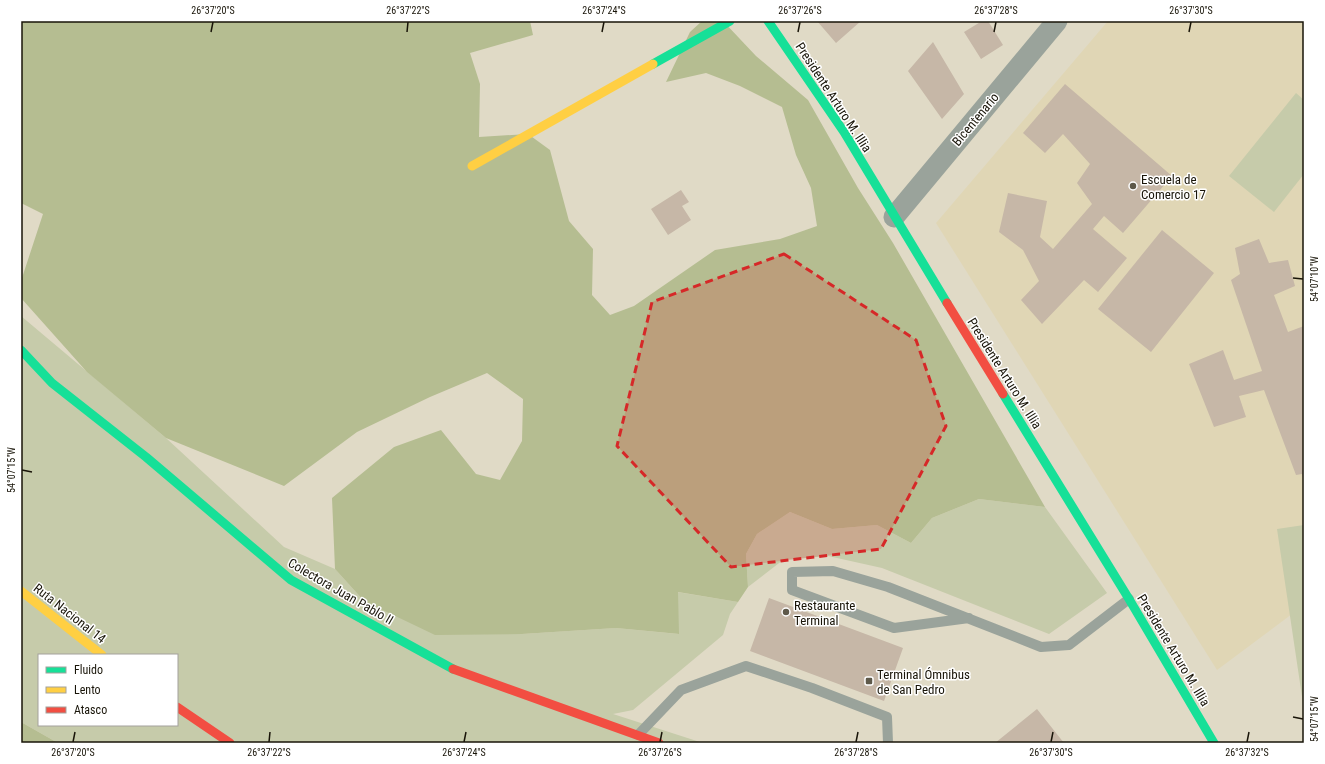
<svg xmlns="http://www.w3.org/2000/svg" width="1325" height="764" viewBox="0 0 1325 764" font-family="'Roboto Condensed',sans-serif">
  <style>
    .built { fill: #e0d6b5 }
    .green { fill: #c6cbaa; fill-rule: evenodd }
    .forest { fill: #b5bd91 }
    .building { fill: #c6b7a7 }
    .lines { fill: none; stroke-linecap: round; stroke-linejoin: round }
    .lane { stroke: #9aa39b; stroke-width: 10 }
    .street { stroke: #9aa39b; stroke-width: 21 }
    .fast { stroke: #16e098; stroke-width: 9 }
    .slow { stroke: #ffcf43; stroke-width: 9 }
    .jam { stroke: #f24e42; stroke-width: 9 }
    .marked { fill: #d62828; fill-opacity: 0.2; stroke: #d62828; stroke-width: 3; stroke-dasharray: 8 5; stroke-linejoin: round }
    .ticks { fill: none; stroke: #181408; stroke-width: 1.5 }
    .poi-dot { fill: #5e594a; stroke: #fff; stroke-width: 1.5 }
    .labels { text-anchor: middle; stroke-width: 3; stroke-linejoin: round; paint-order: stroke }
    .street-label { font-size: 13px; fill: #181408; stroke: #fff }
    .poi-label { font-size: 13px; fill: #181408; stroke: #fff; text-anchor: start }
    .neatline { fill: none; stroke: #181408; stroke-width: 1.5 }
    .ticks-label { font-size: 10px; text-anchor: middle; fill: #181408 }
  </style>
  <rect width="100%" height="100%" fill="#e0dac6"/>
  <path class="built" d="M1108,21H1304V605L1217,670L936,223Z"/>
  <path class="green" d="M1296,93L1304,100V174L1274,212L1229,176Z
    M21,316L166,438L284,547L335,569L364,601L522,634L616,628L678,634L677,592L738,602L730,614L723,635L633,710L613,714L703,743H58L21,722ZM39,655H177V725H39Z
    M979,499L1045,507L1107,593L1049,634L882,568L828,556L783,560L748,587L746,554L757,534L790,512L832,529L877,525L911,543L932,518Z
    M1304,525V710L1277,529Z"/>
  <path class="forest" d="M21,21H530L533,35L470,53L480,84L479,137L528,134L550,150L569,221L593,249L592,295L610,315L634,306L715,250L780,239L817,226L811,188L796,155L782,107L740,86L706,73L666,82L690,32L702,21H723L756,56L808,100L858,188L893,243L1045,507L979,499L932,518L911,543L877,525L832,529L790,512L757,534L746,554L748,587L738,602L678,592L679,634L616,628L522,634L435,635L364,601L335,569L332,498L394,447L441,430L476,474L500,480L522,441L523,399L487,373L430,397L357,432L284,486L166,438L87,372L21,298V281L43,214L21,203Z
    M21,722L58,743H21Z"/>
  <path class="building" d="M817,21H861L836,43Z
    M982,21H988L1003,45L981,59L964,32Z
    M933,42L964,94L942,119L908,71Z
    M1065,84L1172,176L1123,233L1104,216L1093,229L1127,258L1098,292L1084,280L1042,324L1021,300L1039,281L1023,250L999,232L1008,193L1047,201L1040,237L1053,249L1092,204L1077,183L1090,164L1063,134L1045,153L1023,133Z
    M681,190L689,202L682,206L691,220L668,235L651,209Z
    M1162,230L1214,273L1151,352L1098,309Z
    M1259,239L1269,263L1288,260L1295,286L1274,295L1288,332L1304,326V480L1302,474L1296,475L1264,390L1239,396L1246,417L1214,427L1189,364L1223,350L1234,380L1262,371L1231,280L1240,274L1235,248Z
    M769,598L903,648L884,701L750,651Z
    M1037,709L1064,743H995Z"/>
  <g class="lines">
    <path class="lane" d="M969,618L894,628L792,590V572L833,571L888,587L1041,647L1069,645L1129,599
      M638,735L681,690L746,666L812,688L887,717L888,743"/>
    <path class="street" d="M894,217L1057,21"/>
    <path class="fast" d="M768,21L844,132L947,303
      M653,64L730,21
      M21,350L52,383L146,457L291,580L453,669
      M1003,394L1129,599L1214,743"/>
    <path class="slow" d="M472,166L653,64
      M21,591L102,655"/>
    <path class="jam" d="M947,303L1003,394
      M453,669L659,743
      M177,707L230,743"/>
  </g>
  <path class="marked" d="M784,254L916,340L946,426L881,549L731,567L617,446L652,302Z"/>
  <path class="ticks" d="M211,32L213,22M407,32L408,22M602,32L604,22M798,32L800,22M994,32L996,22M1189,32L1191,22M1293,278L1303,279M22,470L32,472M1293,717L1303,719M73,742L75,732M269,742L270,732M464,742L466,732M660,742L662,732M856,742L858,732M1051,742L1053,732M1247,742L1249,732"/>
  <g class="poi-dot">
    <circle cx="1133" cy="186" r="4"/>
    <circle cx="786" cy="612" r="4"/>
    <rect x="865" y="677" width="8" height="8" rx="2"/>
  </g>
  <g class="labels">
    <g class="street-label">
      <text transform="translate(834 97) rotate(57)" y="5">Presidente Arturo M. Illia</text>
      <text transform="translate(975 119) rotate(-50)" y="5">Bicentenario</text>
      <text transform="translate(1005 373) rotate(58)" y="5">Presidente Arturo M. Illia</text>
      <text transform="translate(341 591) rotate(30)" y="5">Colectora Juan Pablo II</text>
      <text transform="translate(70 613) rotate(38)" y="5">Ruta Nacional 14</text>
      <text transform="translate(1174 650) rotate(59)" y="5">Presidente Arturo M. Illia</text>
    </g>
    <g class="poi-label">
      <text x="1141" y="184">Escuela de<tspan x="1141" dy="15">Comercio 17</tspan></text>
      <text x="794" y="610">Restaurante<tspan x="794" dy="15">Terminal</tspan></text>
      <text x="877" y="679">Terminal Ómnibus<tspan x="877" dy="15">de San Pedro</tspan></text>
    </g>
  </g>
  <rect width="1325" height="764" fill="none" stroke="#ffffff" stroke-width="44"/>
  <rect x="38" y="654" width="140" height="72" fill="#ffffff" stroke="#a3a19c"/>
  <rect x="46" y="667" width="20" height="6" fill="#16e098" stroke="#a3a19c"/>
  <text x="74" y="674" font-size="12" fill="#181408">Fluido</text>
  <rect x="46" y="687" width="20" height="6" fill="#ffcf43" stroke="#a3a19c"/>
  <text x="74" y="694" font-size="12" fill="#181408">Lento</text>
  <rect x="46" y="707" width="20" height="6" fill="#f24e42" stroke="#a3a19c"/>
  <text x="74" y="714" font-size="12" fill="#181408">Atasco</text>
  <rect x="22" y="22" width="1281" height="720" class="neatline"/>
  <g class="ticks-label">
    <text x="213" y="14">26°37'20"S</text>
    <text x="408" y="14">26°37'22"S</text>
    <text x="604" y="14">26°37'24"S</text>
    <text x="800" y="14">26°37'26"S</text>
    <text x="996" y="14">26°37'28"S</text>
    <text x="1191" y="14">26°37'30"S</text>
    <text transform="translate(1314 279) rotate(-90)" y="4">54°07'10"W</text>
    <text transform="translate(11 470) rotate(-90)" y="4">54°07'15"W</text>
    <text transform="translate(1314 719) rotate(-90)" y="4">54°07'15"W</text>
    <text x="73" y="756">26°37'20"S</text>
    <text x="269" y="756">26°37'22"S</text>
    <text x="464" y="756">26°37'24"S</text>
    <text x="660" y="756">26°37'26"S</text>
    <text x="856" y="756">26°37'28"S</text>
    <text x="1051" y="756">26°37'30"S</text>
    <text x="1247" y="756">26°37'32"S</text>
  </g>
</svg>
